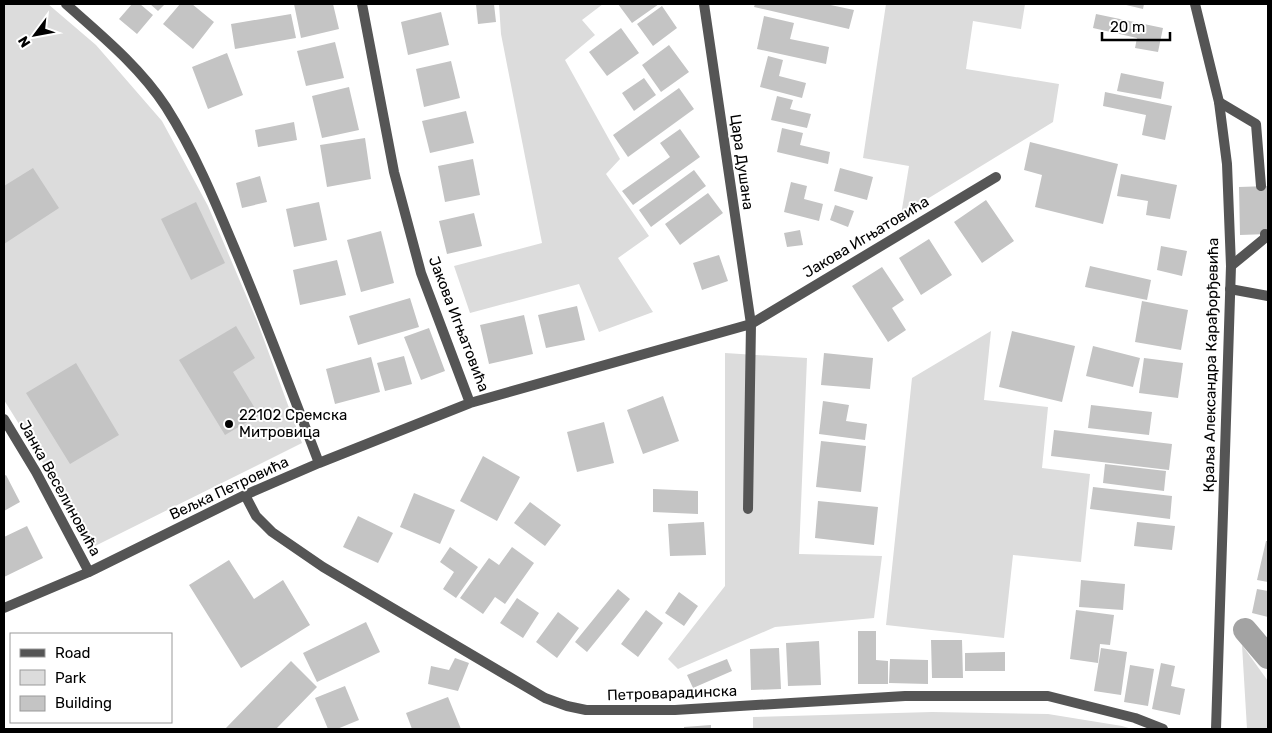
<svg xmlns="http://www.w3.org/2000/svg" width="1272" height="733" viewBox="0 0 1272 733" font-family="Rubik,sans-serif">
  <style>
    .green { fill: #dcdcdc }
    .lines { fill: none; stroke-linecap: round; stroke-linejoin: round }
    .canal { stroke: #a3a3a3; stroke-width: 24 }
    .building { fill: #c4c4c4 }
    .service { stroke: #555; stroke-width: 10 }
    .minor { stroke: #555; stroke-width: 10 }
    .tertiary { stroke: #555; stroke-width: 10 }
    .poi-dot { fill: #000; stroke: #fff; stroke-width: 2 }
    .labels { text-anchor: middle; stroke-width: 4; stroke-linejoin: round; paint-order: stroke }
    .street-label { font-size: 15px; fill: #000; stroke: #fff }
    .poi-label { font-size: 15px; fill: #000; stroke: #fff; text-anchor: start }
  </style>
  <rect width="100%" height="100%" fill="#fff"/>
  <path class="green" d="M4,4H48L96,45L162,121L208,206L257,321L302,443L95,546L4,400Z
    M499,4H603L582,20L595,35L565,60L620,159L606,174L649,236L618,258L653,312L599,332L579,284L470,313L454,266L542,243L501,34Z
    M886,4H1025L1021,29L973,21L966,69L1059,84L1053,122L901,215L909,166L863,158Z
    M991,331L984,400L1048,407L1042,468L1090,474L1081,562L1013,555L1004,638L886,625L912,378Z
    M725,353L807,358L799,554L882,556L874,618L775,627L678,669L668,659L725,586Z
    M1242,645L1268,681V729H1247Z
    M932,712L1048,714L1122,726L1132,729H753V717Z"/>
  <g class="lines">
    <path class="canal" d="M1245,630L1268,657"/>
  </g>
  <path class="building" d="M132,4H140L153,15L137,34L119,19Z
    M150,4H165L158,11Z
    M180,4H192L214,22L193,49L163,24Z
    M294,4H333L339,29L301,38Z
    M476,4H494L496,22L478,24Z
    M618,4H659L632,23Z
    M755,4H826L854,10L849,29L754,7Z
    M1122,4H1144L1143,9Z
    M662,6L677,28L653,46L637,24Z
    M441,12L449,45L408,55L401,22Z
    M291,14L296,38L235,49L231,24Z
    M1096,14L1163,28L1158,52L1135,48L1137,38L1093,28Z
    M764,16L794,23L790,39L829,47L826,64L757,49Z
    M621,28L639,53L607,76L589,52Z
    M335,42L344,78L306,86L297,51Z
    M669,45L689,72L661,92L642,65Z
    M227,53L243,95L208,109L192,67Z
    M768,56L783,60L779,76L806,83L802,98L760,87Z
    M451,61L460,98L424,107L416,69Z
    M1121,73L1164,82L1161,99L1117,91Z
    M644,78L656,95L634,111L622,93Z
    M349,87L359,130L322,138L312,96Z
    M679,88L694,109L628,157L613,135Z
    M1105,92L1172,106L1165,140L1142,135L1146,115L1103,106Z
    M777,96L793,100L790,109L811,114L807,128L771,120Z
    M466,111L474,143L430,153L422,121Z
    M294,122L297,140L258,147L255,130Z
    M782,128L803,133L800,145L830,152L828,164L777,152Z
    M680,129L700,157L633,205L622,191L670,157L660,143Z
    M365,138L371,179L327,187L320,145Z
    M1030,142L1118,164L1103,224L1035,207L1042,175L1024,170Z
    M473,159L480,195L445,202L438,166Z
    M33,168L59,208L4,244V186Z
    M840,168L873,177L867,200L834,191Z
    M694,170L706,186L651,227L639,210Z
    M1121,174L1177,185L1170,219L1146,215L1148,201L1117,196Z
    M260,176L267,202L242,208L236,183Z
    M791,182L807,186L804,199L823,204L819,221L784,212Z
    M1268,186V234L1240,235L1239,187Z
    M708,193L723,213L680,245L665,224Z
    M986,200L1014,241L982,263L954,222Z
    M196,202L225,263L191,280L161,219Z
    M319,202L327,240L294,247L286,209Z
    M835,205L854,211L848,227L830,220Z
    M474,213L482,246L447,254L439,221Z
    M800,230L803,245L787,247L784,233Z
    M381,231L394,283L361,292L347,240Z
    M929,239L952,275L921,295L899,258Z
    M1161,246L1187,251L1182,276L1157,270Z
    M719,255L728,281L702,290L693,263Z
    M337,260L346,295L300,305L293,270Z
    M1090,266L1151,280L1147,300L1085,287Z
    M882,267L904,300L892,308L906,330L888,342L852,286Z
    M410,298L419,327L358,345L349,316Z
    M1142,301L1188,310L1181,350L1135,342Z
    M577,306L585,340L546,348L538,315Z
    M524,315L533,354L489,364L480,325Z
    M236,326L255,358L233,372L259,415L225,435L179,360Z
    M429,328L445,371L421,380L404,337Z
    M1012,331L1075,346L1062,402L999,387Z
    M1093,346L1140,358L1133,387L1086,376Z
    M824,353L873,358L870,389L821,385Z
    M404,356L412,384L385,391L377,363Z
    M371,357L380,392L335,404L326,369Z
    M1144,358L1183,363L1178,398L1139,393Z
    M76,363L119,435L70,464L26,393Z
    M663,396L679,441L643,454L627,410Z
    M823,401L849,405L846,421L867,424L865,440L819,434Z
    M1091,405L1152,412L1149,435L1088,428Z
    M604,422L614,463L577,472L567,432Z
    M1054,430L1172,444L1169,470L1051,456Z
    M821,441L866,446L861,492L816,487Z
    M483,456L520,477L497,521L460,501Z
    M1105,464L1166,471L1164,491L1103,483Z
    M6,475L20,502L4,511V476Z
    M1093,487L1172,496L1170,519L1090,509Z
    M653,489L698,491V514L653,512Z
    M414,493L455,510L440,544L400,527Z
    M818,501L878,507L874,545L815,538Z
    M530,502L561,525L545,546L514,523Z
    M358,516L393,533L378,563L343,547Z
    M704,522L706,555L670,556L668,524Z
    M1137,522L1175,526L1172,550L1134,546Z
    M27,526L43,558L4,577L5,555L4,537Z
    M1266,541H1268V582L1257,580Z
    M450,547L478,567L456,598L443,589L454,572L440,562Z
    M512,547L534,563L505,604L495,597L483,614L460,598L489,558L499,565Z
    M229,560L254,599L283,580L310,625L241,668L189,585Z
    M1081,580L1125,584L1123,610L1079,607Z
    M618,589L630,599L587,652L575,642Z
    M1257,589L1268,591V617L1252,613Z
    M679,592L698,606L684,626L665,613Z
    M517,598L539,613L523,638L500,623Z
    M646,610L663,623L638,657L621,644Z
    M1076,610L1114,615L1110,645L1100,644L1098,663L1070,659Z
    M558,612L579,628L557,658L536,642Z
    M366,622L380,652L317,682L303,653Z
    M858,631H876V660L888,661V684H858Z
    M931,640H962L963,678H932Z
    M819,641L821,685L788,686L786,643Z
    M779,648L781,689L751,690L750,649Z
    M1101,648L1127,652L1121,695L1094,691Z
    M1005,652V671H965V653Z
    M455,658L469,663L458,691L428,684L431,666L449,670Z
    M727,659L732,671L693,688L687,675Z
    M890,659L928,660V684L889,683Z
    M291,661L317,687L276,729H225Z
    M1161,663L1175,666L1171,686L1185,689L1180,715L1152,709Z
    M1130,665L1154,669L1148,706L1124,702Z
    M345,686L359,720L337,729H328L315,698Z
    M448,697L461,729H412L406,713Z
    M711,725V729H684V727Z"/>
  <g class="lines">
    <path class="service" d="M1219,102L1256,124L1261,186
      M1231,266L1265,238V234"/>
    <path class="minor" d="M66,4C101,35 140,67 166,107C194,151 214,199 234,247C264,318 291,390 319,463
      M362,4L394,172L421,273L470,403
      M704,4L751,324L748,509
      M1230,289L1268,296
      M4,419L36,472L89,572
      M245,495L256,516L272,532L323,567L545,698L567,706L586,710H675L905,696H1048L1135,718L1163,729
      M4,608L89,572L245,495L319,463L470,403L751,324L996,177"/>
    <path class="tertiary" d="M1195,4L1219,102L1227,164L1231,266L1216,729"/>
  </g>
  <circle class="poi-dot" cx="229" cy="424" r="5"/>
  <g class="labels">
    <g class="street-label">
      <text transform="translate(742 162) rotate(82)" y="5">Цара Душана</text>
      <text transform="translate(866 237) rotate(-31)" y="5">Јакова Игњатовића</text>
      <text transform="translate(459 324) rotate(69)" y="5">Јакова Игњатовића</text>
      <text transform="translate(1211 365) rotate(-89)" y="5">Краља Александра Карађорђевића</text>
      <text transform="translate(60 488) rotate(61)" y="5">Јанка Веселиновића</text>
      <text transform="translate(229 488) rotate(-25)" y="5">Вељка Петровића</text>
      <text transform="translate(672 693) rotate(-2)" y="5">Петроварадинска</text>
    </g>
    <g class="poi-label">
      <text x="239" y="420">22102 Сремска<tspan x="239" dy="17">Митровица</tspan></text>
    </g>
  </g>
  <rect width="1272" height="733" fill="none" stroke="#000000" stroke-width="10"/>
  <rect x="10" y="633" width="162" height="90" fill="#ffffff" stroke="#999999"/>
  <rect x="20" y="649" width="25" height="8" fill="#555555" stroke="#999999"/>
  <text x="55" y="658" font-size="15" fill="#000000">Road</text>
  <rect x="20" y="670" width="25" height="15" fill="#dcdcdc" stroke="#999999"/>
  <text x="55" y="683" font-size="15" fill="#000000">Park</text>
  <rect x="20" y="696" width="25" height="15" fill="#c4c4c4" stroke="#999999"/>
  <text x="55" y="708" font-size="15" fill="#000000">Building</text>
  <g transform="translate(35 35) rotate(238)" stroke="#ffffff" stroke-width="4" paint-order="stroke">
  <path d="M0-4L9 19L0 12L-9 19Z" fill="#000000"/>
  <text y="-8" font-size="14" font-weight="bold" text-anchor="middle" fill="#000000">N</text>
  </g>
  <path d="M1102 32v8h68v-8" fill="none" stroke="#000000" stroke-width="2.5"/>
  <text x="1110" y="32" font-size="15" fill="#000000" stroke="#ffffff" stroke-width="4" paint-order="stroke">20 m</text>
</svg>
